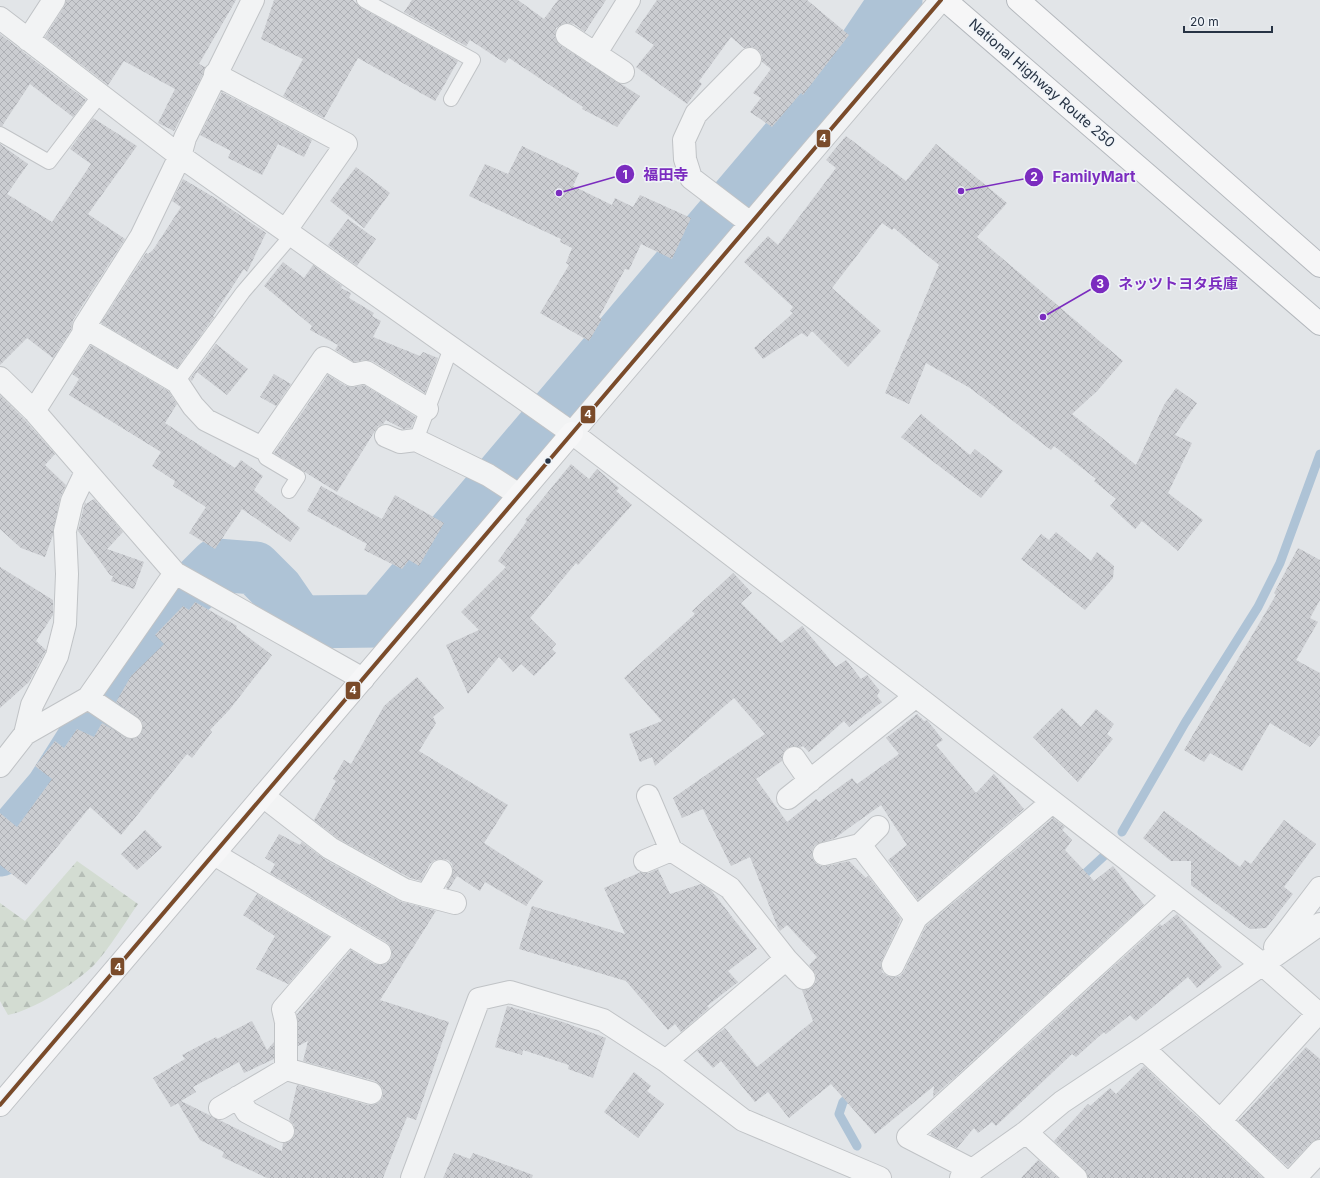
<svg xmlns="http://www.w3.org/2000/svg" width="1320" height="1178" viewBox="0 0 1320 1178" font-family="Inter,'Noto Sans JP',sans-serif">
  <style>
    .forest { fill: url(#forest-firs) }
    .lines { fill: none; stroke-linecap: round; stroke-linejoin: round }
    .stream { stroke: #aec3d6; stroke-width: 9 }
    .river { stroke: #aec3d6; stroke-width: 53 }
    .building { fill: url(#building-cross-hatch) }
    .lane-casing { stroke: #c0c3c6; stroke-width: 16 }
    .street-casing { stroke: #c0c3c6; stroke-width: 24 }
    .secondary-casing { stroke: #c0c3c6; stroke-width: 24 }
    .highway-casing { stroke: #b4b8bd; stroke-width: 24 }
    .lane { stroke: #f2f3f4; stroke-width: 14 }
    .street { stroke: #f2f3f4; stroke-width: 22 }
    .secondary { stroke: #f6f6f7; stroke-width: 22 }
    .highway { stroke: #f6f6f7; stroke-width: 22 }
    .bus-1-casing { stroke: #f0f4f8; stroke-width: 7 }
    .bus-1 { stroke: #7a4b2a; stroke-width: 4 }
    .bus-dot { fill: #273344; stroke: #f0f4f8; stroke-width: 1.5 }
    .labels { text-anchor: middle; stroke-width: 3; stroke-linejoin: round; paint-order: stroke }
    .street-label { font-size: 14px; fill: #273344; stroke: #f0f4f8 }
    .leader { fill: none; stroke: #7b2cbf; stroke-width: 1.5 }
    .callout-dot { fill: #7b2cbf; stroke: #f0f4f8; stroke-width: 1.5 }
    .mark-label { font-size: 12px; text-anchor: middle; font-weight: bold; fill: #fff }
    .callout-label { font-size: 15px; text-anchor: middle; font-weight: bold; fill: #7b2cbf; stroke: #f0f4f8; stroke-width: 3; stroke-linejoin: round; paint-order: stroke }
    .line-badge { stroke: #f0f4f8; stroke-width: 1.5 }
    .badge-label { font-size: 11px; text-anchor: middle; font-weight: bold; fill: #fff }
  </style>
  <defs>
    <pattern id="forest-firs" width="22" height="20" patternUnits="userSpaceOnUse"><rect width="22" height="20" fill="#d3dcd2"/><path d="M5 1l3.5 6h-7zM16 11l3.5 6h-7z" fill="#b5bdb6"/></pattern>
    <pattern id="building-cross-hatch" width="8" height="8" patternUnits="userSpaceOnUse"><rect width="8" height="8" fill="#cbcdd1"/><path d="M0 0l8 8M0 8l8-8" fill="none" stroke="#aeb0b5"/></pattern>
  </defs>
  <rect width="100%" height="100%" fill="#e2e5e8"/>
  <path class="forest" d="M77,861L138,904C126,921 109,949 95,964C76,983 34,1010 8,1015L0,1001V903L25,921Z"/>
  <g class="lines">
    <path class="stream" d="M1122,832L1185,723L1258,607L1280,563L1320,454
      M1077,881L1104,856
      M853,1093L843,1102L839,1114L857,1146"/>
    <path class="river" d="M0,850L52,789L88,732L129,680L186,595L216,565L255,568L277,590L299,622L379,621L861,52L896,0"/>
  </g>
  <path class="building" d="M66,0H236L199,64L205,67L203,74L174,131L158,123L175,89L124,61L108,85L45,37L64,7Z
    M274,0H353L360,7L458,61L435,101L358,58L324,118L283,96L303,59L261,39Z
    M412,0H518L544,19L558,0H606L585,32L574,24L567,23L562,24L556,28L555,35L556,40L560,45L640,96L617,127L582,109L583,107L509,58L505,63L470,40L466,46L404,12Z
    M657,0H807L849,35L803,95L801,93L772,127L750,112L761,98L753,93L771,69L762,62V55L758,50L753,47L744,48L731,37L699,81L702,84L687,104L636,67L654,45L635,32Z
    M0,34L86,100L73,117L30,84L2,126H0Z
    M222,92L312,140L304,157L278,144L262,175L228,158L231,151L200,135Z
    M93,118L137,146L88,214L125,239L73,320L71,330L53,358L27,338L0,365V144L28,164L7,194L52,222L91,164L70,149Z
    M846,136L906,181L936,144L1007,203L977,237L1123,361L1097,391L1072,414L1136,465L1164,405L1176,388L1197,403L1175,435L1192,443L1168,493L1203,520L1178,551L1142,521L1135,529L1110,506L1116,499L1094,481L1096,479L1054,446L1051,450L970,388L926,363L909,404L885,393L939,265L894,228L892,230L882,223L832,288L881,331L848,367L812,331L807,337L802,333L763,359L754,348L793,313L790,311L793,307L744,262L768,236L778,245L836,168L826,160Z
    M522,146L579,173L573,186L612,205L615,198L633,207L640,195L691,218L672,259L641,244L629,270L625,269L599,317L602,319L589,341L540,313L569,265L566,263L572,248L560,242L561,239L469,196L485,164L508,174Z
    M356,167L390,193L364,228L330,201Z
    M183,179L215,198L266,233L247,272L244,269L213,316L214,317L177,368L101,323L146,253L148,254L153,250L181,207L172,201Z
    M348,219L376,239L357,266L328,245Z
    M283,262L304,278L313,265L342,286L341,288L351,293L349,298L374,313L372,316L381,321L373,337L420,356L423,352L438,358L425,393L372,361L363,360L354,362L335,350L338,345L310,330L312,326L264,286Z
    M216,344L248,369L227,395L197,372L192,381L190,379Z
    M91,345L168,391L177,404L165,423L235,468L241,460L263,476L254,490L300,528L290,542L242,509L215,549L189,533L206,507L173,486L175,481L152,466L161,452L69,395L79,379L72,374Z
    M274,374L291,384L276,406L260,397Z
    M328,375L346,386L355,387L364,385L416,417L411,428L403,429L386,420L383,424L378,426L337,492L274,453Z
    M0,395L25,420L55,454L45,465L66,485L60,498L53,535L45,557L21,548L0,529Z
    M921,414L970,455L975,449L1003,471L981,498L901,437Z
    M571,464L589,479L597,469L619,488L616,491L632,505L578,565L576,563L530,618L556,644L552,649L556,653L534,676L521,664L513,672L499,657L468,694L446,645L479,630L461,612L506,567L498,561L527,521L525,520Z
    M321,486L382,519L395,495L444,523L419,566L409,560L402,569L364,550L367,544L307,511Z
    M94,499L123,532L107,549L144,562L134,589L111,581L113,576L110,575L78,531L85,502L86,504Z
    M1056,532L1091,561L1097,552L1114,566L1113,578L1085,610L1021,559L1041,534L1049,540Z
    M1298,548L1320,560V600L1310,618L1318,622L1296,660L1320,673V735L1310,747L1270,723L1242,771L1210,753L1204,762L1184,750L1276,595L1274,593Z
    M0,567L53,600V615L36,641L46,650L45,652L29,682L0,708Z
    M733,573L752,593L741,603L781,643L802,626L836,667L846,660L861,679L867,675L880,691L877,696L882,702L849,727L844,721L809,752L803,746L800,748L793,746L787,748L783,753L782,761L756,779L787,822L816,799L819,802L852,778L857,784L899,754L886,738L917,714L924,721L927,720L943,740L936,745L976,793L994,774L1024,809L918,900L888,860L907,845L881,805L835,838L815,845L812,851V857L815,863L821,866H827L849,861L866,878L868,876L901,919L882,960L881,965L882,972L887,976L894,977L900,976L904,971L926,926L1053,818L1065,827L1062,830L1072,840L1065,850L1094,881L1113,866L1144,905L933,1097L934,1086L875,1134L831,1084L789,1118L768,1092L755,1102L721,1061L713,1068L697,1051L725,1028L757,1067L813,1021L802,990L812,987L816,982V975L809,965L817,957L787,925L780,931L778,928L750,857L731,866L703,809L682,818L673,798L765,734L734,698L655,766L652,757L640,762L629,734L662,721L624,678L695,614L692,611Z
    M195,602L237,626L236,628L272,655L230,709L210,730L212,732L192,758L187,754L121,835L90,807L26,885L0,865V813L17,827L52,779L35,766L55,741L64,748L77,729L94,737L102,723L130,739L136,738L141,734L143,727L142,721L116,702L131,676L164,644L155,635L183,606L189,610Z
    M417,677L444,708L433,717L436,723L419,751L508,805L484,843L543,881L526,906L485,882L480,891L457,876L449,889L446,888L453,871L452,864L448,860L441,859L435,860L430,864L421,881L410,878L337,838L314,820L336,781L333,779L344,760L351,764L384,706Z
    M1062,708L1081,727L1096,709L1114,724L1107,734L1113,739L1078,782L1033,737Z
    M1164,811L1240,867L1245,860L1251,864L1284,820L1316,844L1284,887L1293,894L1266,928L1250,929L1191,885V861H1171L1143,838Z
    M145,830L162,847L137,870L121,854Z
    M279,834L300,845L302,842L324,859L399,901L436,911L380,1000L449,1022L416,1120L407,1117L383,1178H267L222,1157L224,1152L200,1140L178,1103L171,1107L153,1078L185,1059L182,1055L216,1037L217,1039L252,1021L267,1050L274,1042V1059L244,1073L239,1062L193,1087L196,1092L181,1101L282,1151L283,1143L290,1141L294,1136L295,1130L294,1125L289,1120L297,1085L368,1105H374L379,1102L383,1097V1090L380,1085L375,1081L303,1061L308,1041L298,1046L297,1014L351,950L374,964L380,965L386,964L391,959L392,954L391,947L386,942L270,873L275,864L265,858Z
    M658,869L670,894L701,884L711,890L757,949L728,971L738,982L707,1006L709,1008L681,1032L675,1024L668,1030L626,981L519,949L532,906L625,934L604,888L641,872L649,873Z
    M257,894L329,937L288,984L256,969L275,936L243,915Z
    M1177,914L1222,967L1197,988L1188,977L1136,1021L1130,1015L1106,1034L1104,1032L1076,1057L1072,1054L996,1126L992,1122L978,1133L974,1128L957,1148L931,1135V1133L1160,924L1162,926Z
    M507,1006L563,1022L606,1038L593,1078L568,1069L569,1065L523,1050L522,1055L495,1047Z
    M1306,1047L1320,1059V1139L1311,1143L1288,1167L1238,1121Z
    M1144,1066L1182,1103L1263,1178H1088L1084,1169L1054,1141L1088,1104L1090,1106L1110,1088L1116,1094Z
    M634,1072L651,1086L647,1091L664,1104L638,1138L604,1112Z
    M454,1153L470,1159L473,1153L533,1175L532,1178H443Z
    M1038,1160L1058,1178H1021Z"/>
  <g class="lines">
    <g class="lane-casing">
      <path id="lane" d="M364,0L473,60L451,99
        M0,134L49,162L100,95
        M177,382L243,292L292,235
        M416,440L451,348
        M262,448L266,458L298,477L289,491"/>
    </g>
    <g class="street-casing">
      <path id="street" d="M0,18L180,156L572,433L916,696L1262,964L1320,1015
        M567,35L623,72
        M28,40L54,0
        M596,53L629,0
        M750,59L696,114L684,140L685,159L691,178L750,223
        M215,74L346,144L286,230
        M84,327L177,382L193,406L206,420L262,448L324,358L352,375L366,372L427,409
        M0,378L34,411L175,573L363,679
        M34,411L83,334L84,327L141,237L180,156L185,138L253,0
        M572,433L941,0
        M386,436L400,442L416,440L488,475L519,495
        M88,698L131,727
        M25,734L32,705L57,656L65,624L67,574L65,531L72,501L86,472
        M794,758L810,781
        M0,766L25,734L88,698L175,573
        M263,796L330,848L405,890L455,903
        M648,796L671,850L730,888L786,959L666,1061
        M788,798L916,696
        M860,845L878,827
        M214,854L380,953
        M824,854L860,845L916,918
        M645,861L671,850
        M427,895L441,871
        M1275,947L1320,888
        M786,959L804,978
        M893,965L916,918L1052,802
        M1143,1048L1281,1178
        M286,1069L371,1093
        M238,1097L247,1112L283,1131
        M220,1108L286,1069V1022L283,1009L348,934
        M1220,1121L1318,1013
        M1026,1132L1076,1178
        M972,1170L908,1137L1173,895
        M412,1178L479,999L510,992L603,1020L666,1061L743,1120L880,1178
        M961,1178L1026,1132L1062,1102L1143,1048L1320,924
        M1295,1178L1320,1151"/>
    </g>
    <g class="secondary-casing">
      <path id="secondary" d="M0,1105L572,433"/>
    </g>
    <g class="highway-casing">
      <path id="highway" d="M945,0L1320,324
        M1018,0L1320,266"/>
    </g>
    <use href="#lane" class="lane"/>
    <use href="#street" class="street"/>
    <use href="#secondary" class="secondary"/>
    <use href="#highway" class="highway"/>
    <g class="bus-1-casing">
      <path id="bus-1" d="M0,1105L941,0"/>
    </g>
    <use href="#bus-1" class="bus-1"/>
  </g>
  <circle class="bus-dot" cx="548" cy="461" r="3.5"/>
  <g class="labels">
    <g class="street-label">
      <text transform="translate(1042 83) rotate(41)" y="5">National Highway Route 250</text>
    </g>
  </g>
  <path class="leader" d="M559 193L625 174M961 191L1034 177M1043 317L1100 284"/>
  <g class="callout-dot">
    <circle cx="559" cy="193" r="4"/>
    <circle cx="961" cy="191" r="4"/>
    <circle cx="1043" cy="317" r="4"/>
    <circle cx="625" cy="174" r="10"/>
    <circle cx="1034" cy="177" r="10"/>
    <circle cx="1100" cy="284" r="10"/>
  </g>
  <g class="mark-label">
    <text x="625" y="179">1</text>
    <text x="1034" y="181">2</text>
    <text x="1100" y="288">3</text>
  </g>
  <g class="callout-label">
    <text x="666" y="180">福田寺</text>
    <text x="1094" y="182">FamilyMart</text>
    <text x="1178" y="289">ネッツトヨタ兵庫</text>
  </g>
  <g class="line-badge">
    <rect x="816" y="129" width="15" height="19" rx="4" fill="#7a4b2a"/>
    <rect x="580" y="405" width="16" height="19" rx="4" fill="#7a4b2a"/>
    <rect x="345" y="681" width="16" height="19" rx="4" fill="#7a4b2a"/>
    <rect x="110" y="957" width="15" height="19" rx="4" fill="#7a4b2a"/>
  </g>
  <g class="badge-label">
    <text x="823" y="142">4</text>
    <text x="588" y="418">4</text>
    <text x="353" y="694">4</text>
    <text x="118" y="971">4</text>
  </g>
  <path d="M1184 26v6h88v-6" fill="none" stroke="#273344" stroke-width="2"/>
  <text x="1190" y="26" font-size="12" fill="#273344" stroke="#f0f4f8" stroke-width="3" paint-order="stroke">20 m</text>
</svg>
